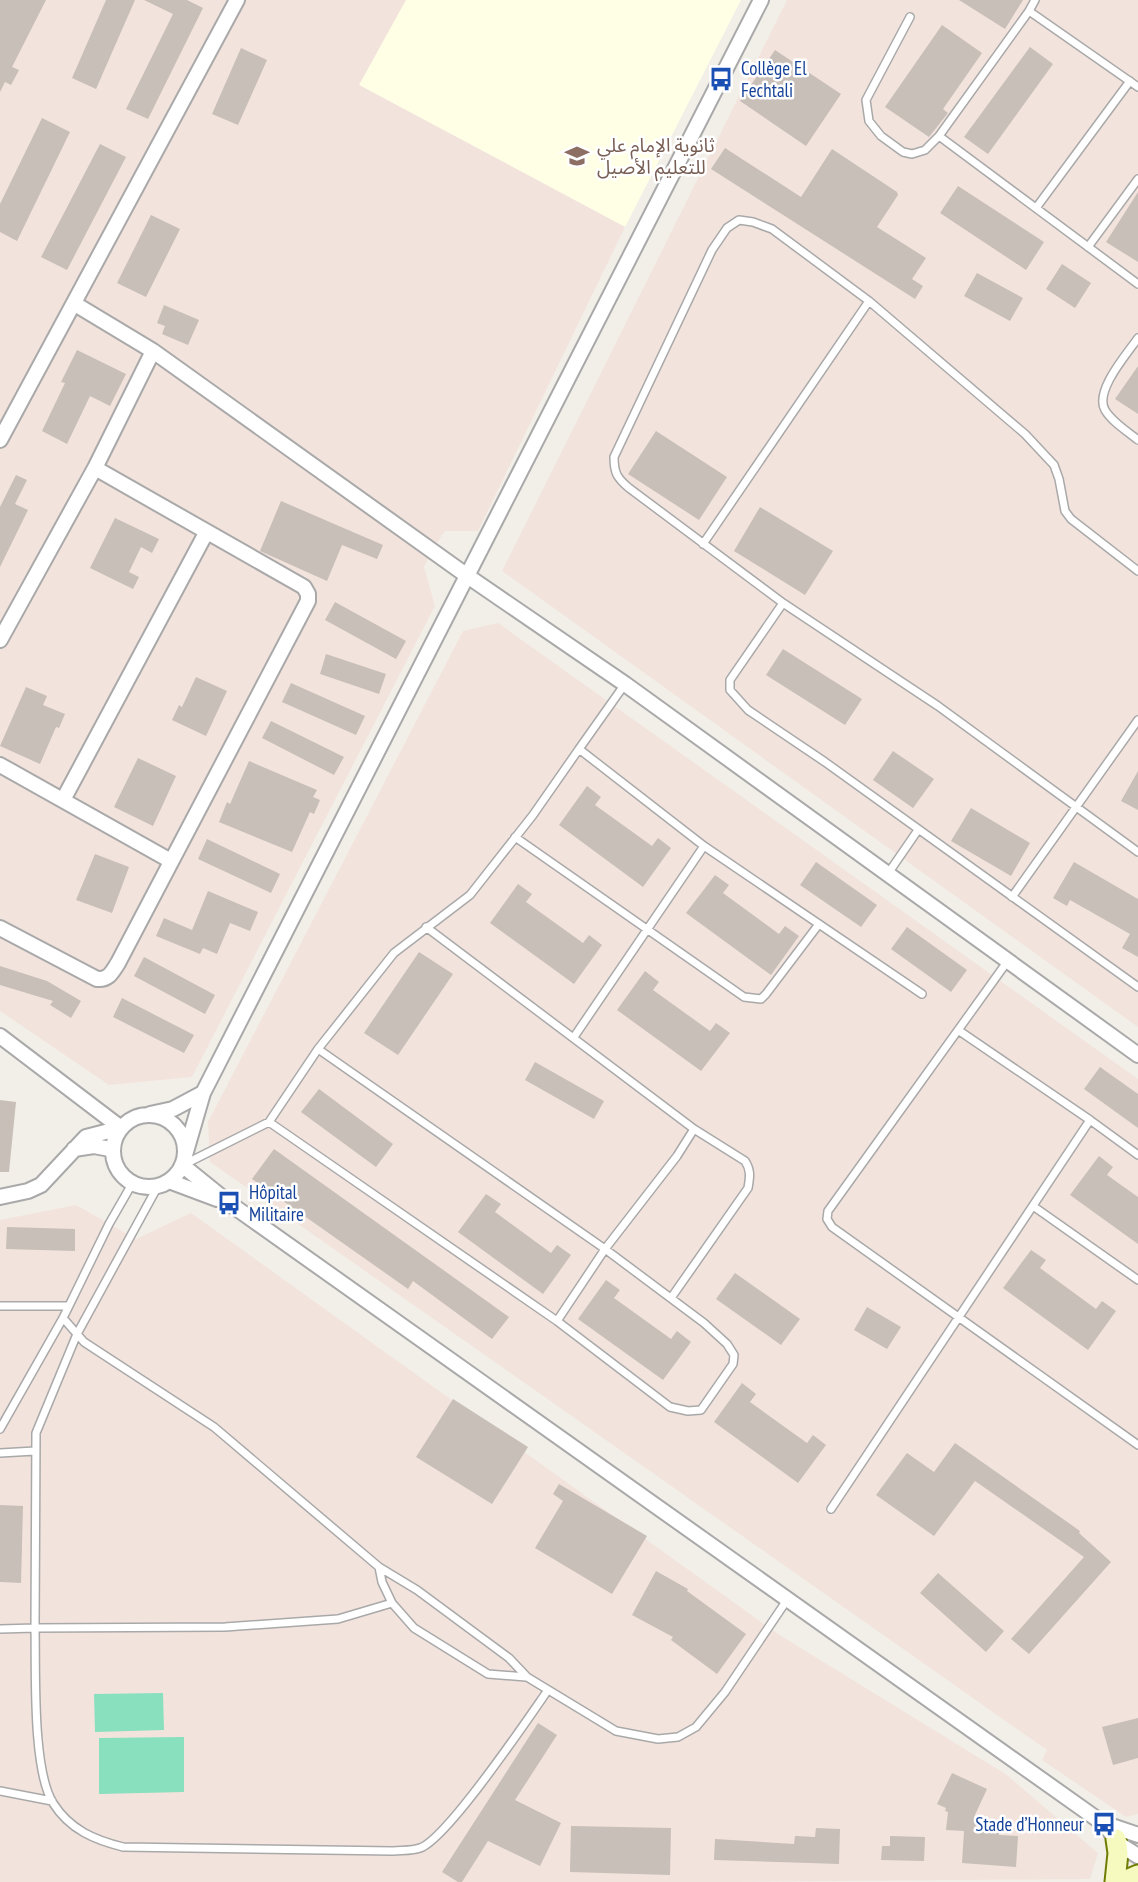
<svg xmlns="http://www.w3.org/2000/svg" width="1138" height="1882" viewBox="0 0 1138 1882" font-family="'PT Sans Narrow','Noto Sans Arabic',sans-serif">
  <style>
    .education { fill: #ffffe5 }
    .military { fill: #f3e3dd }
    .pitch { fill: #88e0be }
    .building { fill: #c7bfb8 }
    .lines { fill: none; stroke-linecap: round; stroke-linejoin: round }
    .lane-casing { stroke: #a9a9a9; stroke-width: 10 }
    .street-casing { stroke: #a9a9a9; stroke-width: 18 }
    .secondary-casing { stroke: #707d05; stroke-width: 23 }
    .lane { stroke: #fff; stroke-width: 7 }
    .street { stroke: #fff; stroke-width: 14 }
    .secondary { stroke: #f7fabf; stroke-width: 19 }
    .labels { text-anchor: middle; stroke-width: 5; stroke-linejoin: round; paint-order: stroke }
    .transit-label { font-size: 19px; fill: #164399; stroke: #fff; text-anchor: start }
    .education-label { font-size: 19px; fill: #785e54; stroke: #fff; text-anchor: start }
  </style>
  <rect width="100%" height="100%" fill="#f2efe9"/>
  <path class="education" d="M405,0H741L625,227L359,85Z"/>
  <path class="military" d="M0,0H406L359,85L625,227L478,531H445L433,549L424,567L435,606L192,1077L109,1085L0,1011Z
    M787,0H1138V1027L502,571Z
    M498,623L1138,1079V1814L1126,1817L1042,1760L1047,1750L210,1162L208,1122L463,631Z
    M76,1205L136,1239L191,1213L778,1634L1007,1775L1098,1853L1090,1879L738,1882H0V1220Z"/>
  <path class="pitch" d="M163,1693L164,1730L95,1732L94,1694Z
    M184,1737V1792L99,1794V1738Z"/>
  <path class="building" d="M0,0H46L12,67L19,70L11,85L5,82L0,92Z
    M106,0H135L96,89L72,78Z
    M144,0H187L203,8L148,119L126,109L173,14Z
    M959,0H1023L1005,29Z
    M942,25L982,53L943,109L948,113L929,137L885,107Z
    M1030,47L1053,64L988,154L964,137Z
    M241,48L267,60L238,125L212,114Z
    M775,50L841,94L806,146L740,101Z
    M42,118L70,132L17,241L0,232V204Z
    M100,144L126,157L67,270L41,257Z
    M725,148L801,197L832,149L897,192L898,195L877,227L926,258L912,279L923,286L915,299L711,169Z
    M958,186L1044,242L1026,270L940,213Z
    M1138,192V262L1106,242Z
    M151,215L180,229L146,297L117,283Z
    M1062,264L1091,283L1075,308L1046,289Z
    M977,273L1023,298L1010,321L964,296Z
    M164,305L199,320L188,345L162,334L165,326L157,323Z
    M77,350L126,374L110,406L90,396L67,444L42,431L65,383L61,382Z
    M1138,366V414L1115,399Z
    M656,431L727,477L699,520L628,474Z
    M16,475L27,480L15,504L28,510L0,567V507Z
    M281,501L383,545L377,559L342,545L327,581L260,551Z
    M760,507L833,551L805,595L734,551Z
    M115,518L159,539L152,553L141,547L129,572L139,577L133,589L90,568Z
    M335,602L406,641L396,659L325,620Z
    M783,649L862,699L845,725L766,675Z
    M326,654L386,674L379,694L320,674Z
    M196,677L227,691L206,736L172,720L179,705L182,707Z
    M291,683L365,716L356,735L282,702Z
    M26,687L47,696L43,705L65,714L59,728L56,727L40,764L0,746Z
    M271,721L344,757L334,775L262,738Z
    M893,751L934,779L913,808L873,780Z
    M138,758L176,776L153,826L114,807Z
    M249,761L317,790L313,797L320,800L314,814L310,812L292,852L219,822L227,802L230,804Z
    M1138,771V810L1121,801Z
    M587,786L601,797L595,805L652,846L658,838L671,848L643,887L559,825Z
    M971,808L1030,843L1011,876L951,841Z
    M207,839L280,874L271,893L198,859Z
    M95,854L129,867L112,913L76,900Z
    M816,862L877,905L861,927L800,885Z
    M1074,862L1138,899V957L1122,948L1130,934L1070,900L1067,906L1053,898Z
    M715,875L729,885L723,893L779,934L785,926L799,936L771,975L686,913Z
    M518,884L532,894L526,902L583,943L589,935L602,945L574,984L490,923Z
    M208,891L258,912L250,931L230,923L217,954L203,948L200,954L156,936L164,918L192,930Z
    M907,927L967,970L951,992L891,949Z
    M419,952L453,974L398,1055L364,1033Z
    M144,957L215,995L205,1014L134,976Z
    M0,966L47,981L81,1001L71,1018L50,1005L53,1001L0,985Z
    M645,971L659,982L653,990L710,1031L716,1023L730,1033L701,1071L617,1010Z
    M122,998L194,1035L184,1053L113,1017Z
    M535,1062L604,1101L594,1119L525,1080Z
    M1100,1067L1138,1094V1128L1084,1089Z
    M319,1089L393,1144L376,1167L301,1112Z
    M0,1100L16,1102L9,1172H0Z
    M274,1149L509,1317L492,1339L413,1281L408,1289L252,1179Z
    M1099,1156L1113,1167L1107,1175L1138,1197V1244L1070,1195Z
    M486,1194L501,1204L495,1212L551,1253L557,1245L571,1255L543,1294L458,1232Z
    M7,1227L75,1229V1251L6,1249Z
    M1031,1250L1046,1260L1040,1268L1096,1309L1102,1301L1116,1311L1088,1350L1003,1288Z
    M735,1273L800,1319L781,1345L716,1299Z
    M606,1280L620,1290L614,1298L671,1339L677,1331L691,1342L663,1380L578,1319Z
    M867,1307L901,1327L887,1349L854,1330Z
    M742,1383L756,1394L750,1402L807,1443L813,1435L826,1445L798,1483L714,1422Z
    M453,1399L528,1447L492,1504L416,1457Z
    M955,1443L1080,1531L1079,1533L1111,1562L1029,1654L1011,1639L1084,1557L975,1481L934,1536L876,1495L907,1453L934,1472Z
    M559,1484L647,1536L612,1594L535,1548L563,1501L553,1494Z
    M0,1505L23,1506L21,1583L0,1582Z
    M656,1571L688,1589L687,1591L746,1634L717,1674L671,1640L673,1637L632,1615Z
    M938,1573L1004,1631L986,1652L920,1593Z
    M1138,1718V1758L1113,1765L1102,1727Z
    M538,1723L557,1735L515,1800L561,1823L540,1866L488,1841L462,1882H458L442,1872Z
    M952,1773L987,1789L974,1817H981V1827L999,1829V1835L1018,1836L1016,1867L962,1863L964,1831L946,1830L948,1812L945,1811L946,1808L937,1804Z
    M571,1826L671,1828L670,1875L570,1872Z
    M816,1828L840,1829L839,1864L714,1860L715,1839L794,1844L795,1836L815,1837Z
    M890,1836L925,1837L924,1861L881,1860L882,1846H890Z"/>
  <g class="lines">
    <g class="lane-casing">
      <path id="lane" d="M1029,11L1035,0
        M910,17L866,100L869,121L881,136L903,152L912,154L925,150L939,136L1029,11L1138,87
        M939,136L1138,284
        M1036,208L1130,81
        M1088,247L1138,179
        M1138,338C1127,354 1094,391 1105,410C1112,422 1127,431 1138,440
        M703,544L869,301
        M783,603L629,488C617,478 614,473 614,457L712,250L727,228L739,220L753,222L772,229L869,301L1025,434L1054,465L1059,479L1065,511L1071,519L1138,571
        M579,749L625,684
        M515,837L744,997L761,999L766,994L819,924
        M704,846L922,994
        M1138,852L938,706L783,603L730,680V690L748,710L825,762L1138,987
        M887,875L918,830
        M1012,897L1138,720
        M1007,962L828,1211L827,1219L832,1227L1138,1445
        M318,1049L605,1249L704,1323L727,1344L734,1355L733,1364L701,1410L688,1411L670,1407L557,1321
        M1090,1120L1138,1155
        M269,1122L557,1321L605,1249L677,1156L694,1129L426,927
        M183,1165L269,1122L318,1049L394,953L470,895L533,815L579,749L704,846L574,1037
        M1033,1206L1138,1280
        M671,1298L748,1188C750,1177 751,1170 745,1161L694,1129
        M0,1306H67
        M63,1318L84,1342L214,1427L379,1567L417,1590L509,1658L527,1677L616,1731L658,1739L678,1737L696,1727L725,1692L787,1600
        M0,1429L63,1318L109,1224L132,1184
        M0,1453L35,1451
        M831,1509L1090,1120L958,1030
        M379,1567L382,1582L392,1603L414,1628L488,1674L526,1677
        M392,1603L338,1619L225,1627L35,1628C36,1670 32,1769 53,1803C70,1830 95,1840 123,1847L393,1851C401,1850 412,1851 420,1848C447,1839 527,1720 548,1690
        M0,1629L35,1628L36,1433L77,1334L158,1186
        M0,1791L52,1801"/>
    </g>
    <g class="street-casing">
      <path id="street" d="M75,304L153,351L466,575L625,684L1138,1055
        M0,440L237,0
        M0,640L95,468L153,351
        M0,765L171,861
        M63,800L206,533
        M0,928L97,979C109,980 112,972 118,963L308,601V594L304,587L95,468
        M0,1036L121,1128
        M150,1114L173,1109L203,1093
        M113 1151a36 36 0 1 1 72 0a36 36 0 1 1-72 0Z
        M74,1149L94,1146L110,1149L112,1152
        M185,1155L203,1093L761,0
        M182,1165L229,1203L1104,1824L1122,1846L1138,1856
        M169,1181L217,1199
        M0,1197L28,1191L41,1185L86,1137L121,1128
        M1106,1824L1138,1835"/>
    </g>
    <g class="secondary-casing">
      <path id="secondary" d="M1115,1882L1118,1853L1116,1839
        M1122,1882L1138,1875"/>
    </g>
    <use href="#lane" class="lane"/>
    <use href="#street" class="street"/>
    <use href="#secondary" class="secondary"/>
  </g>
  <defs>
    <g id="bus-bare" transform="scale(1.89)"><path d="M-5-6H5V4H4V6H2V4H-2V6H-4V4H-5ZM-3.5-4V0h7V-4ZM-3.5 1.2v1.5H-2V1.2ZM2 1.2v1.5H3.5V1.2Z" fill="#1a4fb4" stroke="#fff" stroke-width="2.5" paint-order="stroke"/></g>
    <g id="school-bare" transform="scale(1.89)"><path d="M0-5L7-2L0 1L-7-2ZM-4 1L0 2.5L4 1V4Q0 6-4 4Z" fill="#8d6e63" stroke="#fff" stroke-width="2.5" paint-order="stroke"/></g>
  </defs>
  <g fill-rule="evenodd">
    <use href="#bus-bare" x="721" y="79"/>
    <use href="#school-bare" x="577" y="156"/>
    <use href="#bus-bare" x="229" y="1203"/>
    <use href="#bus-bare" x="1104" y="1824"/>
  </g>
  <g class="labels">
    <g class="transit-label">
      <text x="741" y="75">Collège El<tspan x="741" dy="22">Fechtali</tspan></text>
      <text x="249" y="1199">Hôpital<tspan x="249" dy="22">Militaire</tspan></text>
      <text x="1084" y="1831" text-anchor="end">Stade d’Honneur</text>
    </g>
    <g class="education-label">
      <text x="597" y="152">ثانوية الإمام علي<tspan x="597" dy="22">للتعليم الأصيل</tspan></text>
    </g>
  </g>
</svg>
